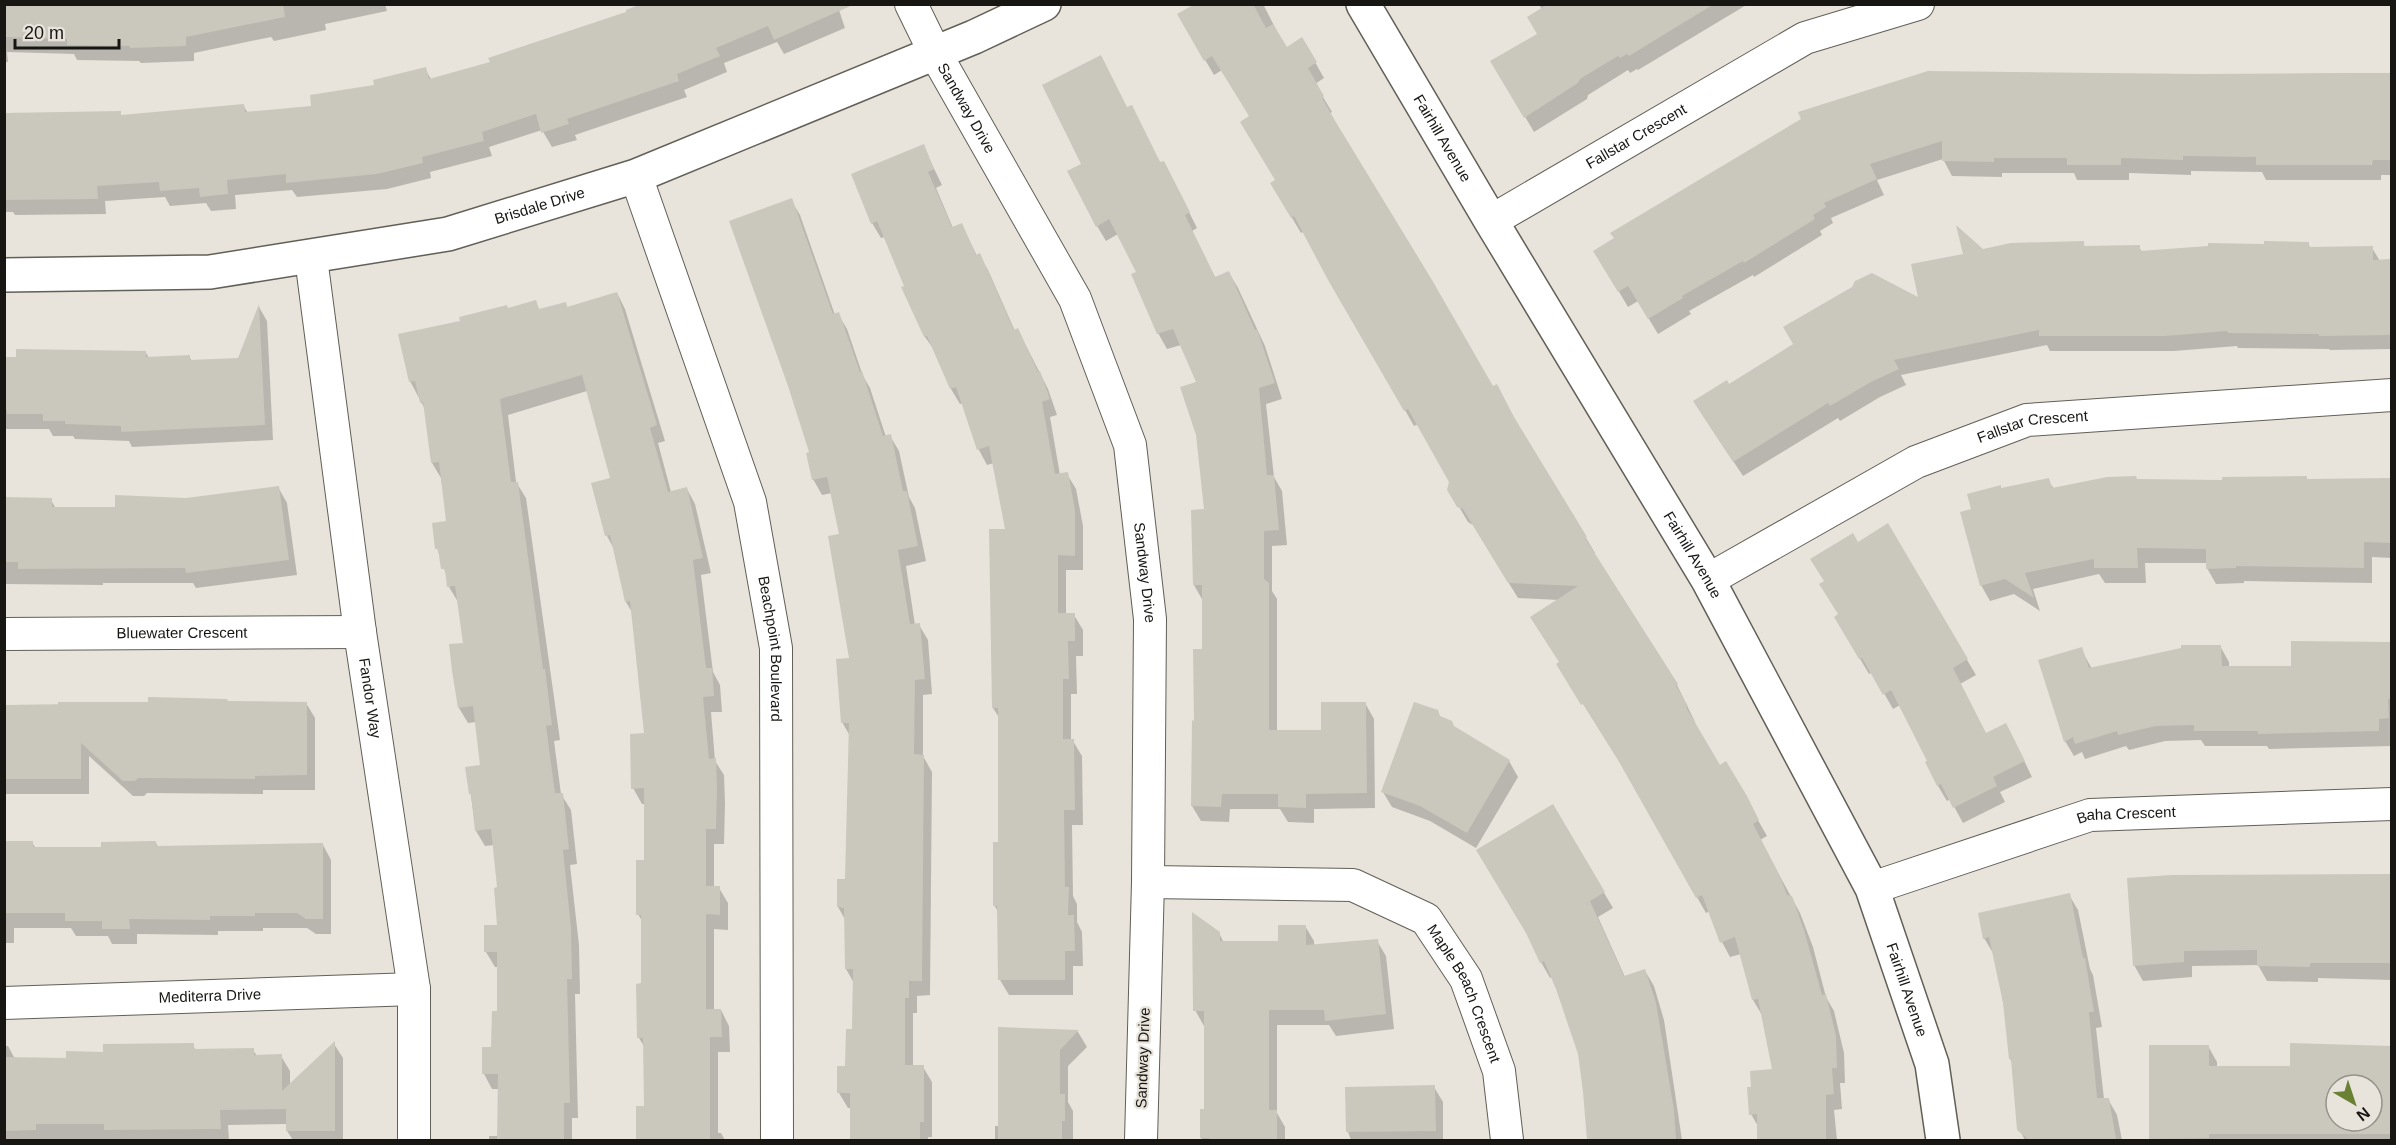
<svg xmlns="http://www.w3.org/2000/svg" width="2396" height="1145" viewBox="0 0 2396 1145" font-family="Arial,sans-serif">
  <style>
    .shadow { fill: #0003; fill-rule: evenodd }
    .building { fill: #cac7bd; fill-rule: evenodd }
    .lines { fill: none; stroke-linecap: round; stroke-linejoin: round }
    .street-casing { stroke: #625f57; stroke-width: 34 }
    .secondary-casing { stroke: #625f57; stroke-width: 36 }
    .street { stroke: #fff; stroke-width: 32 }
    .secondary { stroke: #fff; stroke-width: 33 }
    .labels { text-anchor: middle; stroke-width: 4.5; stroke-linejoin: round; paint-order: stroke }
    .street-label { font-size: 15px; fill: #171613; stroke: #e8e4db }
  </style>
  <rect width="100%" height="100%" fill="#e8e4db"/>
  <path class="shadow" d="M4,4H385L387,11L325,24L326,30L274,41L271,37L194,53V61L141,63L139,61L77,60L74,54L7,52L8,62H4Z
    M837,4L845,28L784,54L777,42L724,63L727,72L684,90L687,97L575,135L577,140L552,147L542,130L489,147L492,156L430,172L431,178L387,189L297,197L292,190L235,195L236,209L211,211L206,203L170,206L165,197L105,201L106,214L15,215L13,212H4V119L120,113L122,116L243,105L248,113L313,107L425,69L431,79Z
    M1198,4H1263L1286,49L1302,39L1324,78L1315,84L1332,112L1329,114L1493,388L1586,538L1595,553L1593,554L1677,685L1695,722L1693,723L1719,767L1734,778L1767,836L1760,840L1800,913L1813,947L1826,997L1834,1011L1844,1053L1845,1083H1840L1842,1109L1834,1110L1837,1140H1759V1128L1751,1114L1753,1088L1774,1070L1762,1015L1753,1000L1741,954L1730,957L1722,942L1710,911L1706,913L1626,772L1558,664L1561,663L1559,600L1518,598L1473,525L1468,522L1458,505L1451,482L1418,424L1414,426L1304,231L1301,233L1272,184L1277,181L1251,117L1222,70L1214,75L1179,15Z
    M1539,4H1748L1638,70L1637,69L1630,73L1628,70L1588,95L1587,99L1534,132L1492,61L1538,34L1542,10Z
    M2392,73V175H2381V180H2266L2262,172L2191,171V175L2129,173V180H2077L2074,173H2002V177L1952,176L1943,159L1877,180L1884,195L1831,218L1833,223L1820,231L1822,235L1754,277L1753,275L1689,311L1691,314L1658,334L1638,301L1628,307L1595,251L1803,120L2198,75Z
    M1128,109L1161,164L1172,178L1197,228L1192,231L1216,279L1229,273L1238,288L1265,346L1282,399L1266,404L1274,477L1282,491L1287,545L1272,546V591L1277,599V732L1322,731L1365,703L1374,719L1375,808L1314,809V823L1288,822L1280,809H1230L1229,822L1201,821L1192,806L1196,722L1204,650L1203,601L1194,585L1206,510L1198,383L1181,345L1167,349L1158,333L1138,273L1118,234L1106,241L1097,226L1083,164Z
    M923,146L942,185L936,188L953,228L962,225L977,256L979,255L988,270L1015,331L1018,330L1048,389L1057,415L1050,417L1060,475L1067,474L1076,489L1083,526V570H1066V615H1074L1083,630V656H1076L1077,694H1071V741H1073L1082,756L1083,825H1072L1073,896L1077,904V922L1082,932L1083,966H1073V995H1009L1000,980L999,913L994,905L1000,843V719L993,708L1006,531L994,463L987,465L979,450L963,403L960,404L951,389L935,351L925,337L903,288L906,287L885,237L881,238L872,223Z
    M791,200L800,215L835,315L838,314L847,329L863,376L870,388L886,437L890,436L899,451L909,497L915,508L926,561L906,566L915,625H919L928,640L932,694L923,695V756L932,772L930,995L917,996V1013H913V1067H923L932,1082V1137H928V1140H851V1108H848L839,1093L847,1068L854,1031V983L846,969V921L838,907L846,881L850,736L842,722L851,660L841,535L832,493L822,495L813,479Z
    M2083,243L2085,247H2139L2142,252L2209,248V245L2308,243L2311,249L2372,248L2380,261H2392V349L2330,350L2329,349L2238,348L2237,346L2174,351H2050L2047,345L1901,375L1906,385L1880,397L1840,421L1838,418L1743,476L1704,417L1729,386L1920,300L1982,251Z
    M617,293L625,309L665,441L658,443L671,492L687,489L695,504L711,573L701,575L713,672L720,685L722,712H711L715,761L724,775L725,803L724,844H714V888H719L728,903V930L714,929V1010H721L729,1026L730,1052H718V1133H721L725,1140H638V1107H645V1048L639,1038L643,985V923L638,914L646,861L645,804H642L633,788L645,735L633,614L626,602L614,549L607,536L593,484L611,479L587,391L508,415L516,482L526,498L560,740L554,741L561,794L571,810L577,864L570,865L579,945L580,994H575L578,1118H572V1140H489V1136H498L499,1089H492L484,1074L493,1049L499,1012V967H495L486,952L499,926V888L494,845L485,846L476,831L467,768L482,766L476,722L468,723L459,708L465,644L458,602L449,587L447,577L437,548L448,523L441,478L432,463L426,411L410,381L508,310L535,302L540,311L565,303L568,308Z
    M259,307L267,321L273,440L132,447L129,441L75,439L73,436H53L49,429H4V358L146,353L149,358L189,356L192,361L239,359Z
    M2306,477L2308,480L2392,481V558L2372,557V583L2244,581V583L2216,584L2207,568V563H2145L2146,583H2105L2099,574L2033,589L2040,611L2014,594L1990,601L1981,585L1973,510L2002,490L2048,480L2054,489Z
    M278,487L287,503L297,575L196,588L193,583H103V585L4,584V499L51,500L56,509H117Z
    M1887,525L1976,675L1960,684L1986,734L2014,740L2032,777L2000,792L2005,802L1963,823L1950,799L1947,801L1938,786L1927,763L1929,762L1900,705L1893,709L1872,672L1869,674L1836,618L1840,615L1858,544Z
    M2392,643V746L2269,749L2267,746H2205L2201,740L2165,741L2129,750L2126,746L2085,759L2082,752L2074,756L2065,741L2081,649L2092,669L2220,646L2229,662V668L2293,667L2336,644Z
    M228,703H306L315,718V790H263V794L147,793L144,796H133L89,756V794H4V705Z
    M1440,718L1509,761L1518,777L1476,848L1430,821L1392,807L1383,792Z
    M1553,806L1613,908L1598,917L1625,977L1645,971L1654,986L1664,1020L1682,1140H1589L1585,1092L1579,1054L1553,976L1550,978L1541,962Z
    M4,842H32L36,849L102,848L156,843L158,847L323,845L331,860V934H316L307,928H263V931H218V935L137,934V944H112L108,936H76L71,928H14V943H4Z
    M2172,876H2392V980L2318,978V982L2267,981L2258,965L2192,966V977L2143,981L2134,965Z
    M2069,895L2078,910L2090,969L2093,975L2102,1027L2096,1028L2104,1099H2108L2117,1115L2122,1140H2025L2019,1129L2013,1064L2010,1059L2004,1002L1993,953L1984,938Z
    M1305,926L1314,941V946L1377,941L1386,956L1394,1029L1336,1036L1329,1025H1277V1113L1285,1127V1140H1203L1201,1138L1206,1110V1026H1204L1195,1010L1219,933L1224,943L1280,942Z
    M1000,1028L1078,1032L1087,1047L1068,1066V1102L1073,1111V1140H995V1126H999Z
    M334,1044L343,1058V1140H293L287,1131V1124L228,1125L229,1140H4V1046H8L15,1059H67L105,1053L193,1045L196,1051L253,1050L257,1056H281L290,1071V1086Z
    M2291,1045L2392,1047V1140H2152L2151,1138L2208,1046L2217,1062V1067L2291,1068ZM2336,1085H2372V1121H2336Z
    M1434,1087L1443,1102V1140H1351L1348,1132L1347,1088Z"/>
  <path class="building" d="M4,4H283L285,17L186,37V46L130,48V46L67,45V39L4,37Z
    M641,4H855L774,40L768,26L716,48L720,56L677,74L679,81L567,119L569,124L541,133L536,114L482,132L484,141L422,157L423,163L377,174L286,183V174L227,180L228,194L200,197L199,188L160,191L159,182L97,186L98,199L4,200V113L121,111V115L244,104L245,112L311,106L310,95L374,85L373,80L426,67L429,79L490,62L488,58L626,12V10Z
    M1195,4H1253L1266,28L1273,24L1287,47L1302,37L1317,62L1308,68L1324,96L1322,98L1337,124L1432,280L1493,386L1497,384L1514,417L1587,537L1585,538L1678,684L1676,686L1688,706L1686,707L1720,765L1726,761L1747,796L1759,820L1753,824L1780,876L1787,895L1792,896L1804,930L1822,995L1826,994L1836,1036L1837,1068H1832L1834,1094L1826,1095V1140H1757V1114L1749,1115L1747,1087H1751L1750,1071L1772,1069L1758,999L1752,1000L1735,937L1720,943L1702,895L1696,898L1618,760L1583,704L1581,705L1556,664L1559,662L1530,617L1578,586L1508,583L1463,509L1457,507L1447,490L1449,482L1408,409L1404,411L1328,280L1294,216L1291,218L1270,183L1275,180L1240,122L1249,116L1212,56L1204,61L1177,14Z
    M1548,4H1714L1629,56L1627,54L1620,58L1618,56L1580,79L1578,83L1524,118L1490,61L1537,34L1527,17Z
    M1101,55L1127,107L1132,105L1160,162L1164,161L1190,212L1185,215L1215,277L1229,271L1255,330L1257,329L1275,383L1259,388L1267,475H1274L1279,530L1264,531V579L1269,583V730H1321V702H1366L1367,793L1306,794V808L1278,807V794H1222L1221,807L1191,806L1192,720L1194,721L1193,649H1202V585H1193L1191,510L1204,509L1196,435L1180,387L1196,382L1173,329L1157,334L1131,274L1136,272L1109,219L1096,227L1079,194L1067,171L1081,164L1042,85Z
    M1928,71L2198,74L2391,73V160H2373L2372,165H2256V157L2183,156V160L2121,158V165H2067V158H1994V162L1942,161V141L1870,164L1877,179L1824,203L1826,207L1813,215L1815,219L1744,263L1743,261L1682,296L1683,298L1648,319L1628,286L1618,292L1593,251L1614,238L1610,233L1801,119L1798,112Z
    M924,144L934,169L928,172L952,227L962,223L976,255L980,253L1014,330L1018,328L1038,372L1040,371L1050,399L1042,402L1055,474L1068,472L1075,510V556L1058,555V613H1075V641H1068L1069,679H1063V739H1074L1075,810H1064L1065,887H1069L1068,915H1074L1075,951H1065V980H998L997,906H993V842H998V708H992L989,529H1005L989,446L977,450L956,387L950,389L927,336L924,337L901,287L904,286L877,221L871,224L851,174Z
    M792,198L833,314L839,312L860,372L862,371L883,436L891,434L903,491H907L918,546L898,550L910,624L920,623L925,679L915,680L914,754L924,755L922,981H909V998H905V1065H924V1122H920V1140H850V1093H837V1066H845L846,1029H852L853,969H845L844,908L837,907V879H845L849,723H841L836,659L849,658L828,536L839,534L827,477L812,480L806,453L809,452L788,386L729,221Z
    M1956,225L1983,249L2011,243L2084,241V246L2140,245V251L2208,246V243L2264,244V241L2309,242V247L2373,246V260L2391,259V335L2319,336V334L2228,333L2227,331L2165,336H2039V330L1894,360L1899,369L1871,382L1830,406L1828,403L1733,462L1693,401L1727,380L1729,384L1793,344L1783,327L1852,287L1855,281L1872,273L1918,297L1911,264L1963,254Z
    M617,292L657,425L650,428L668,492L687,487L703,558L693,560L706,668H712L714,696L703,697L709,759L716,758L717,787L716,829H706V886H720V915L706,914V1009H721L722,1037H710V1140H636V1106H644L643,1038H637L636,984L641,983V915H636V860H644V788L631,789L630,734L644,733L630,601L625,602L610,535L605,536L591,483L610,478L582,375L500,399L511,482H518L543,669H545L552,725L546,726L555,793H563L569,849L563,850L571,928L572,979H567L570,1103H564V1140H497L498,1074H482V1047H491L492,1011H497V952H484V925H497L494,888L497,887L491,829L475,831L471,794H469L465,767L480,765L473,706L458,708L452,671L449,644L463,643L455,586L447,587L445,569H441L438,549H435L432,523L446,521L439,462L431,463L423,402L420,403L415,381L409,382L398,334L460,321L459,317L507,305L508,308L536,300L539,309L566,302L567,307Z
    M259,304L265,425L121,432V426L65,424V421H43V414H7V410H4V357H16V349L146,351V357L190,355V360L238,358Z
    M2136,476L2137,479L2222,480V477L2307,476V479L2391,478V543L2364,542V568L2236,566V568L2206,569V549L2137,548L2138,568H2094V559L2025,573L2034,598L2005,579L1980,586L1960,512L1971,509L1967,494L2001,485V488L2049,478L2052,488L2107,477Z
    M279,486L289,560L186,573L185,568L18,569V562H4V497L52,498V507H115V495L186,498Z
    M1888,523L1968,659L1953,668L1986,733L2006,723L2025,761L1993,777L1997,786L1953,808L1941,784L1937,786L1925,762L1927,761L1891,690L1883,695L1862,658L1859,659L1834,617L1838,614L1819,584L1824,581L1810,559L1853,533L1858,542Z
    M2291,641L2391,642V699H2388L2389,718L2379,719V731L2258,734V731H2194V725L2156,726L2118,735L2117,731L2075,744L2073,737L2064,742L2038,660L2082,647L2089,668L2181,648V645H2221L2222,666H2291Z
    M148,697L227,699L228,701L307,702V775L255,776V779L138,778L135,781H123L81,743V779H4V705H58V702H148Z
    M1414,702L1438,710L1440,716L1452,721L1454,726L1510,760L1467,833L1420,806L1381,792Z
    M1553,804L1605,892L1590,901L1624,976L1645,969L1656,1003L1674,1110L1676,1140H1587L1583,1092L1578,1054L1556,989L1544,961L1540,963L1526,933L1476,850Z
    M4,841H33V847H101V842L156,841V846L323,843V919H306L297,913H255V916H210V920L129,919L130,929H102V921H65V913H4Z
    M2391,874V963H2310V967L2257,966V950L2184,951V962L2133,966L2127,878L2172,875Z
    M2070,893L2083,958H2085L2094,1012H2089L2097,1098H2109L2116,1139L2029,1140L2017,1130L2011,1059H2009L2003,1003L1989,937L1983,939L1978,913Z
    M1192,912L1220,932V941H1278V925H1306V945L1378,939L1386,1014L1325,1021L1324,1010H1269V1110H1277V1140H1209V1138H1200V1109H1204V1011H1193Z
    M998,1027L1079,1030L1060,1050V1094H1065V1121H1062V1140H998Z
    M335,1041V1131H286V1109L220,1110L221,1129L104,1130V1124H36V1130L4,1131V1057L66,1058V1051L103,1052V1044L194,1043V1049L254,1048V1055L282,1054V1091Z
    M2290,1043L2391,1046V1134H2209V1138L2149,1139V1045H2209V1066H2290ZM2336,1085H2372V1121H2336Z
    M1435,1085L1436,1131L1346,1132L1345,1087Z"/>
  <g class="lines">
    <g class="street-casing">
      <g id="street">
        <path id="s1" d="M911,4L935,53L1075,299L1130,445L1150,619L1148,882L1141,1140"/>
        <path id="s2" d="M636,176L750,502L776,648L777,1140"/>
        <path id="s3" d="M1491,221L1805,38L1918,4"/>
        <path id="s4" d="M311,258L360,632L414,989V1140"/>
        <path id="s5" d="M1708,580L1916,462L2027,420L2392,395"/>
        <path id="s6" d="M4,634L360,632"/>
        <path id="s7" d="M1148,882L1353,885L1426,919L1466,979L1499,1071L1507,1140"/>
        <path id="s8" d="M1872,888L2090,815L2392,804"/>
        <path id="s9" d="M4,1003L414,989"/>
      </g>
    </g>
    <g class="secondary-casing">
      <g id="secondary">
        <path id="s10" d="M1363,4L1491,221L1708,580L1872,888L1932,1064L1943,1140"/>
        <path id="s11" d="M4,275L210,272L448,234L636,176L974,37L1044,4"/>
      </g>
    </g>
    <use href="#street" class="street"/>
    <use href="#secondary" class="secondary"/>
  </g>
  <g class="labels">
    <g class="street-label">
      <text dy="5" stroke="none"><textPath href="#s1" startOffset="118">Sandway Drive</textPath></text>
      <text dy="5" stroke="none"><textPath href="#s3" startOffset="168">Fallstar Crescent</textPath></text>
      <text dy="5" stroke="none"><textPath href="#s10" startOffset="156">Fairhill Avenue</textPath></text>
      <text dy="5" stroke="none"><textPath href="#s11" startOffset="543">Brisdale Drive</textPath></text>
      <text dy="5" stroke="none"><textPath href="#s5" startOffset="362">Fallstar Crescent</textPath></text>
      <text dy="5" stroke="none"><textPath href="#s10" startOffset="642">Fairhill Avenue</textPath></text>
      <text dy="5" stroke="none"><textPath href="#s1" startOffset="622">Sandway Drive</textPath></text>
      <text dy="5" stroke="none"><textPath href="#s6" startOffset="178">Bluewater Crescent</textPath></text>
      <text dy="5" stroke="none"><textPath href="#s2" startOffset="494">Beachpoint Boulevard</textPath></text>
      <text dy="5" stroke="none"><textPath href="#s4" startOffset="444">Fandor Way</textPath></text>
      <text dy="5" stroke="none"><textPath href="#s8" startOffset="266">Baha Crescent</textPath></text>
      <text dy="5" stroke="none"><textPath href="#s10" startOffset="1128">Fairhill Avenue</textPath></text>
      <text dy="5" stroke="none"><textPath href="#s7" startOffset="370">Maple Beach Crescent</textPath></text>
      <text dy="5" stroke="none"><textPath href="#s9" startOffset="206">Mediterra Drive</textPath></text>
      <text transform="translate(1143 1058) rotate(-88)" y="5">Sandway Drive</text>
    </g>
  </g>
  <rect width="2396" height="1145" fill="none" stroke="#171613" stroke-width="12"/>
  <g transform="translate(2354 1103) rotate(141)"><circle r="28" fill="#e8e4db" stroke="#94928b" stroke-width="1.5"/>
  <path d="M0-4.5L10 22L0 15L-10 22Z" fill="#6a8133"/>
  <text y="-9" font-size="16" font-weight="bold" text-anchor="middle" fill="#171613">N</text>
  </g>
  <path d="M15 39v9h104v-9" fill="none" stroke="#171613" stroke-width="3"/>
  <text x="24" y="39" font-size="18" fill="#171613" stroke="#e8e4db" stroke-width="4.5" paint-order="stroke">20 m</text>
</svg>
